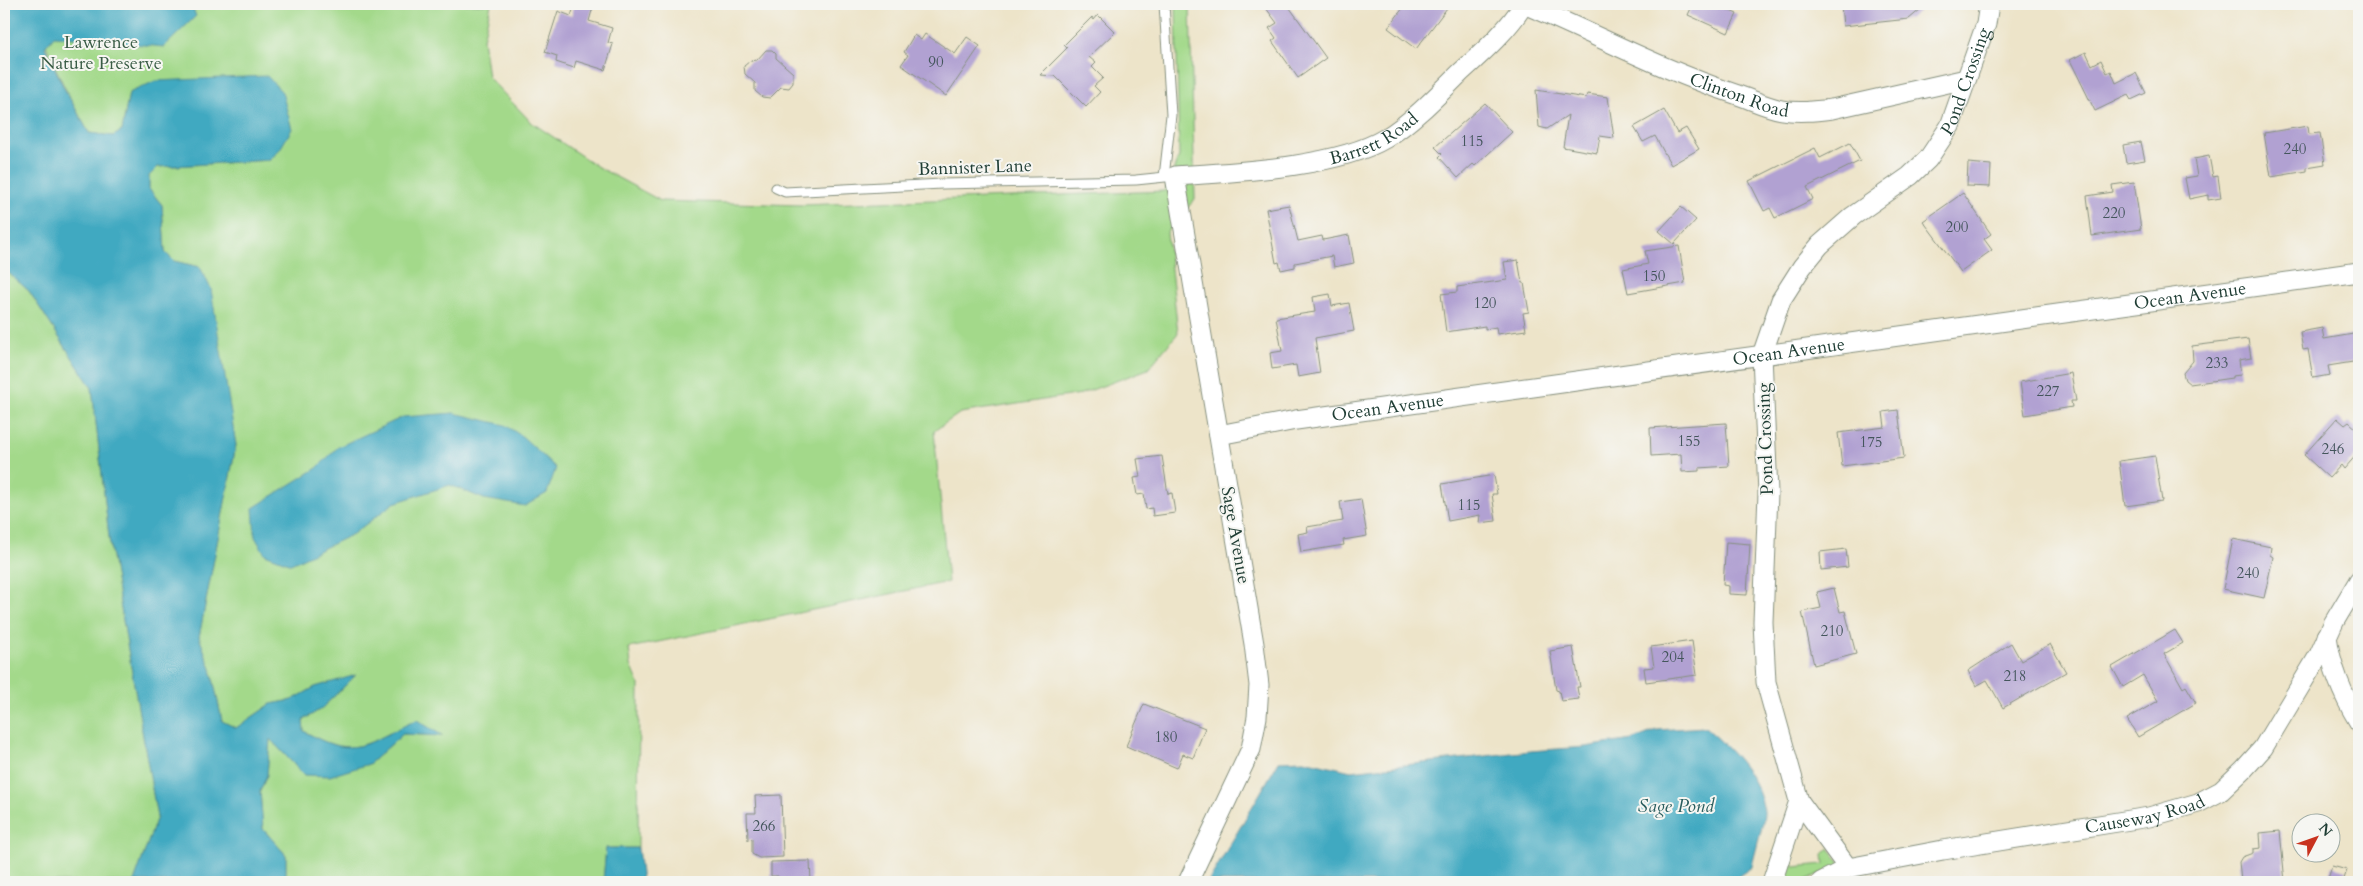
<svg xmlns="http://www.w3.org/2000/svg" width="2363" height="886" viewBox="0 0 2363 886" font-family="Cardo,serif">
  <style>
    .green { fill: #a3d98a; stroke: #618b5f }
    .water { fill: #41a9c1; stroke: #30737a }
    .building { fill: #b1a1d2 }
    .lines { fill: none; stroke-linecap: round; stroke-linejoin: round }
    .lane-casing { stroke: #86907e; stroke-width: 11 }
    .street-casing { stroke: #86907e; stroke-width: 21 }
    .lane { stroke: #fff; stroke-width: 9 }
    .street { stroke: #fff; stroke-width: 19 }
    .labels { text-anchor: middle; stroke-width: 4; stroke-linejoin: round; paint-order: stroke }
    .number-label { font-size: 15px; fill: #44565c }
    .park-label { font-size: 18px; fill: #395c45; stroke: #f6f6f2 }
    .street-label { font-size: 18px; fill: #1f3d34; stroke: #f6f6f2 }
    .water-label { font-size: 19px; font-style: italic; fill: #295d5e; stroke: #f6f6f2 }
  </style>
  <rect width="100%" height="100%" fill="#f6f6f2"/>
  <filter id="ink" filterUnits="userSpaceOnUse"><feTurbulence type="fractalNoise" baseFrequency=".02" numOctaves="2"/><feDisplacementMap in="SourceGraphic" scale="10" xChannelSelector="R" yChannelSelector="G"/><feConvolveMatrix kernelMatrix="1 2 1 2 8 2 1 2 1" color-interpolation-filters="sRGB"/></filter>
  <filter id="wash" filterUnits="userSpaceOnUse"><feTurbulence type="fractalNoise" baseFrequency=".0096" numOctaves="4" result="noise"/><feDisplacementMap in="SourceGraphic" scale="20" xChannelSelector="R" yChannelSelector="G"/><feGaussianBlur stdDeviation="1.12" result="paint"/><feColorMatrix in="noise" values="0 0 0 0 0 0 0 0 0 0 0 0 0 0 0 0 0 1.4 0 .05"/><feComposite in="paint" operator="in"/></filter>
  <g filter="url(#wash)">
    <rect width="100%" height="100%" fill="#ede4c9"/>
    <path class="green" d="M31,4H491L483,39L488,77L531,122L598,167L661,201L803,205L1165,191L1179,156L1176,4H1190L1195,199L1167,232L1178,333L1148,369L1081,394L960,413L934,431L948,582L629,648L631,665L639,684L638,848H606L603,882H286V855L263,829L260,791L267,775L270,738L304,775L369,764L403,734L442,736L417,721C368,740 357,763 304,731L303,720L321,709L355,676L315,687L292,700L271,704L236,728L222,721L211,669L199,637L236,445L200,267L174,261L165,252L162,205L149,189V176L158,167L270,160L129,93L122,131L113,136L89,133C65,91 46,50 31,4Z
      M4,269L29,291L92,388L110,545L157,817L134,882H4Z
      M1791,846L1794,867L1824,864L1823,854L1829,848L1841,865L1801,882H1777Z"/>
    <path class="water" d="M4,4H191L196,16L164,47L54,36L45,47L64,88L89,133L113,136L122,131L129,93L155,81L267,76L282,92L292,129L280,149L270,160L158,167L149,176V189L162,205L165,252L174,261L200,267L211,289L236,445L199,637L211,669L222,721L236,728L271,704L292,700L315,687L356,675L321,709L303,720L304,731C357,763 369,740 417,720L443,736L403,734L369,764L330,776L304,775L270,739L267,775L260,791L263,829L286,855V882H134L157,817L110,545L92,388L29,291L4,269Z
      M454,413L505,425L523,437L556,468L547,493L525,506L484,499L450,485L394,503L353,534L291,564L265,554L255,537L253,508L317,468L338,447L403,417Z
      M1705,727C1731,749 1758,776 1764,811C1765,821 1754,855 1752,867L1730,882H1208L1279,761L1304,760L1351,771L1530,751L1585,747L1632,740L1657,730Z
      M606,848H638L642,882H603Z"/>
    <g id="blocks">
      <path class="building" d="M575,4L593,7L589,21L612,28L608,43L613,44L605,70L576,61L574,68L556,62L557,56L545,52L558,11L571,16Z
        M1263,4H1287L1326,58L1298,78L1272,41L1276,38L1269,28L1277,23Z
        M1406,4H1450L1416,49L1388,28Z
        M1693,4H1731L1728,10L1737,14L1728,33L1688,15Z
        M1841,4H1927L1909,19L1843,26Z
        M1098,15L1115,32L1089,57L1096,63L1092,67L1103,78L1094,86L1100,92L1086,107L1055,76L1040,75L1067,48L1064,45L1092,17L1094,20Z
        M925,34L955,54L967,37L980,46L946,96L901,65L908,55L904,52L914,35L921,40Z
        M766,50H772L776,54V58L793,73V83L789,88L781,87L770,98L762,97L755,91V83L745,74L744,66L750,61L757,60Z
        M2086,52L2092,65L2101,60L2107,73L2111,71L2116,83L2136,73L2146,93L2131,100L2128,95L2095,111L2070,60Z
        M1536,90L1586,98L1587,94L1608,97L1614,138L1600,136L1597,153L1563,147L1568,115L1547,129L1539,127Z
        M1485,103L1512,132L1475,166L1473,164L1458,178L1439,157L1442,154L1435,147Z
        M1664,110L1677,133L1686,128L1699,149L1671,165L1655,136L1643,142L1634,127Z
        M2308,126L2309,134L2320,133L2325,164L2307,167V171L2271,177L2264,133Z
        M2141,142L2145,160L2126,163L2123,145Z
        M1850,143L1860,161L1807,187L1813,199L1775,218L1770,208L1764,211L1749,181L1815,148L1820,158Z
        M2209,156L2213,177L2218,176L2221,198L2208,200V195L2189,199L2185,178L2197,176L2194,159Z
        M1968,163L1991,165L1990,187L1967,186Z
        M2134,182L2141,229L2092,236L2087,196L2113,192L2112,185Z
        M1963,193L1991,234L1984,239L1992,250L1961,272L1923,221Z
        M1289,205L1298,241L1322,236L1323,240L1349,235L1354,263L1334,267L1332,256L1295,263V267L1281,270L1279,262L1276,263L1266,209Z
        M1681,207L1696,220L1674,244L1659,231Z
        M1679,246L1685,283L1628,293L1623,269L1648,264L1645,251Z
        M1518,260L1522,283H1524L1529,312L1523,313L1526,330L1497,334L1496,327L1485,329V326L1446,332L1441,294L1457,292V287L1507,280L1504,262Z
        M1330,294L1332,306L1349,303L1354,331L1315,338L1320,373L1298,377L1296,365L1272,369L1270,353L1282,351L1276,318L1315,312L1313,297Z
        M2322,328L2324,339L2359,333V361L2328,366L2330,375L2313,378L2308,349L2303,350L2300,332Z
        M2248,339L2251,358L2239,360L2241,375L2232,376V378L2190,384L2185,380L2183,373L2193,361L2192,346Z
        M2071,373L2076,401H2071L2072,407L2025,415L2020,382Z
        M1898,410L1904,458L1842,466L1838,433L1885,427L1883,412Z
        M2337,418L2345,425L2349,422L2359,431V452L2344,469L2341,465L2329,478L2304,455Z
        M1726,423L1729,466L1699,468V471L1682,472L1681,454L1651,456L1650,428Z
        M1162,456L1168,494L1172,493L1175,513L1153,516L1152,508L1146,509L1144,494L1137,495L1134,478L1140,477L1137,459Z
        M2155,456L2162,501L2125,506L2119,461Z
        M1494,475L1497,494H1492L1496,521L1479,523L1480,515L1448,521L1442,484Z
        M1361,499L1367,536L1343,540L1344,545L1301,552L1298,534L1308,532L1307,527L1343,521L1340,502Z
        M2233,539L2271,547L2270,555L2273,557L2264,598L2223,589Z
        M1726,542L1750,544L1747,595L1729,594V586L1723,585Z
        M1846,549L1848,567L1821,570L1820,552Z
        M1834,588L1840,612L1845,611L1856,654L1814,665L1802,612L1821,608L1817,592Z
        M2175,630L2183,643L2164,654L2183,688L2186,686L2196,703L2138,737L2127,719L2158,701L2143,675L2123,687L2112,667Z
        M1692,641L1697,675L1646,682L1644,668L1654,667L1651,647Z
        M2011,643L2021,661L2050,644L2066,672L2003,708L1987,680L1976,686L1968,671Z
        M1573,647L1580,687H1577L1579,699L1561,701L1559,691L1556,690L1550,651Z
        M1144,704L1205,728L1193,758L1183,754L1177,768L1126,746Z
        M781,795L783,857L759,858L752,854V839L748,840L747,813H756L755,796Z
        M2280,831L2285,882H2241L2239,862L2242,857L2253,853V849L2261,848L2260,833Z
        M810,861L811,882H779L778,876H771V862Z
        M2332,866L2347,870L2343,882H2327Z"/>
    </g>
  </g>
  <g filter="url(#ink)">
    <use href="#blocks" fill-opacity="0" stroke="#86907e" stroke-width="1"/>
    <g class="lines">
      <g class="lane-casing">
        <path id="lane" d="M1164,177L1171,115L1164,4
          M776,188L785,192L942,184L1136,180L1175,176"/>
      </g>
      <g class="street-casing">
        <g id="street">
          <path id="s1" d="M1524,4C1595,34 1662,70 1735,94C1750,99 1766,107 1782,110C1798,113 1815,111 1832,109L1966,79"/>
          <path id="s2" d="M1219,435L1296,420L2359,272"/>
          <path d="M2327,636C2331,667 2343,696 2359,722"/>
          <path id="s3" d="M1848,868L1799,801L1766,682L1763,622L1768,493L1762,355L1781,300L1802,267L1820,245L1853,216L1910,176L1928,159L1950,126L1986,24L1989,4"/>
          <path id="s4" d="M1188,882L1251,749L1257,717L1259,685L1254,644L1175,176C1234,172 1336,168 1386,138C1412,122 1438,95 1460,73C1483,52 1508,30 1524,4"/>
          <path d="M1772,882L1799,801"/>
          <path id="s5" d="M1821,882L1848,868L1943,850L2149,817L2198,803L2221,791L2244,769L2263,748L2319,655L2334,622L2359,580"/>
        </g>
      </g>
      <use href="#lane" class="lane"/>
      <use href="#street" class="street"/>
    </g>
  </g>
  <g class="labels">
    <g class="number-label">
      <text x="936" y="67">90</text>
      <text x="1472" y="146">115</text>
      <text x="2295" y="154">240</text>
      <text x="2114" y="218">220</text>
      <text x="1957" y="232">200</text>
      <text x="1654" y="281">150</text>
      <text x="1485" y="308">120</text>
      <text x="2217" y="368">233</text>
      <text x="2048" y="396">227</text>
      <text x="1689" y="446">155</text>
      <text x="1871" y="447">175</text>
      <text x="2333" y="454">246</text>
      <text x="1469" y="510">115</text>
      <text x="2248" y="578">240</text>
      <text x="1832" y="636">210</text>
      <text x="1673" y="662">204</text>
      <text x="2015" y="681">218</text>
      <text x="1166" y="742">180</text>
      <text x="764" y="831">266</text>
    </g>
    <g class="park-label">
      <text x="101" y="48">Lawrence<tspan x="101" dy="21">Nature Preserve</tspan></text>
    </g>
    <g class="street-label">
      <text dy="6" stroke="none"><textPath href="#s3" startOffset="885">Pond Crossing</textPath></text>
      <text dy="6" stroke="none"><textPath href="#s1" startOffset="234">Clinton Road</textPath></text>
      <text dy="6" stroke="none"><textPath href="#s4" startOffset="932">Barrett Road</textPath></text>
      <text transform="translate(975 167) rotate(-2)" y="6">Bannister Lane</text>
      <text dy="6" stroke="none"><textPath href="#s2" startOffset="981">Ocean Avenue</textPath></text>
      <text dy="6" stroke="none"><textPath href="#s2" startOffset="576">Ocean Avenue</textPath></text>
      <text dy="6" stroke="none"><textPath href="#s2" startOffset="171">Ocean Avenue</textPath></text>
      <text transform="translate(1765 439) rotate(-92)" y="6">Pond Crossing</text>
      <text transform="translate(1236 535) rotate(80)" y="6">Sage Avenue</text>
      <text dy="6" stroke="none"><textPath href="#s5" startOffset="332">Causeway Road</textPath></text>
    </g>
    <g class="water-label">
      <text x="1676" y="812">Sage Pond</text>
    </g>
  </g>
  <rect width="2363" height="886" fill="none" stroke="#f6f6f2" stroke-width="20"/>
  <g transform="translate(2316 838) rotate(49)"><circle r="24" fill="#f6f6f2" stroke="#a0aca6"/>
  <path d="M0-4L9 19L0 12L-9 19Z" fill="#c8321e"/>
  <text y="-8" font-size="14" font-weight="bold" text-anchor="middle" fill="#1f3d34">N</text>
  </g>
</svg>
